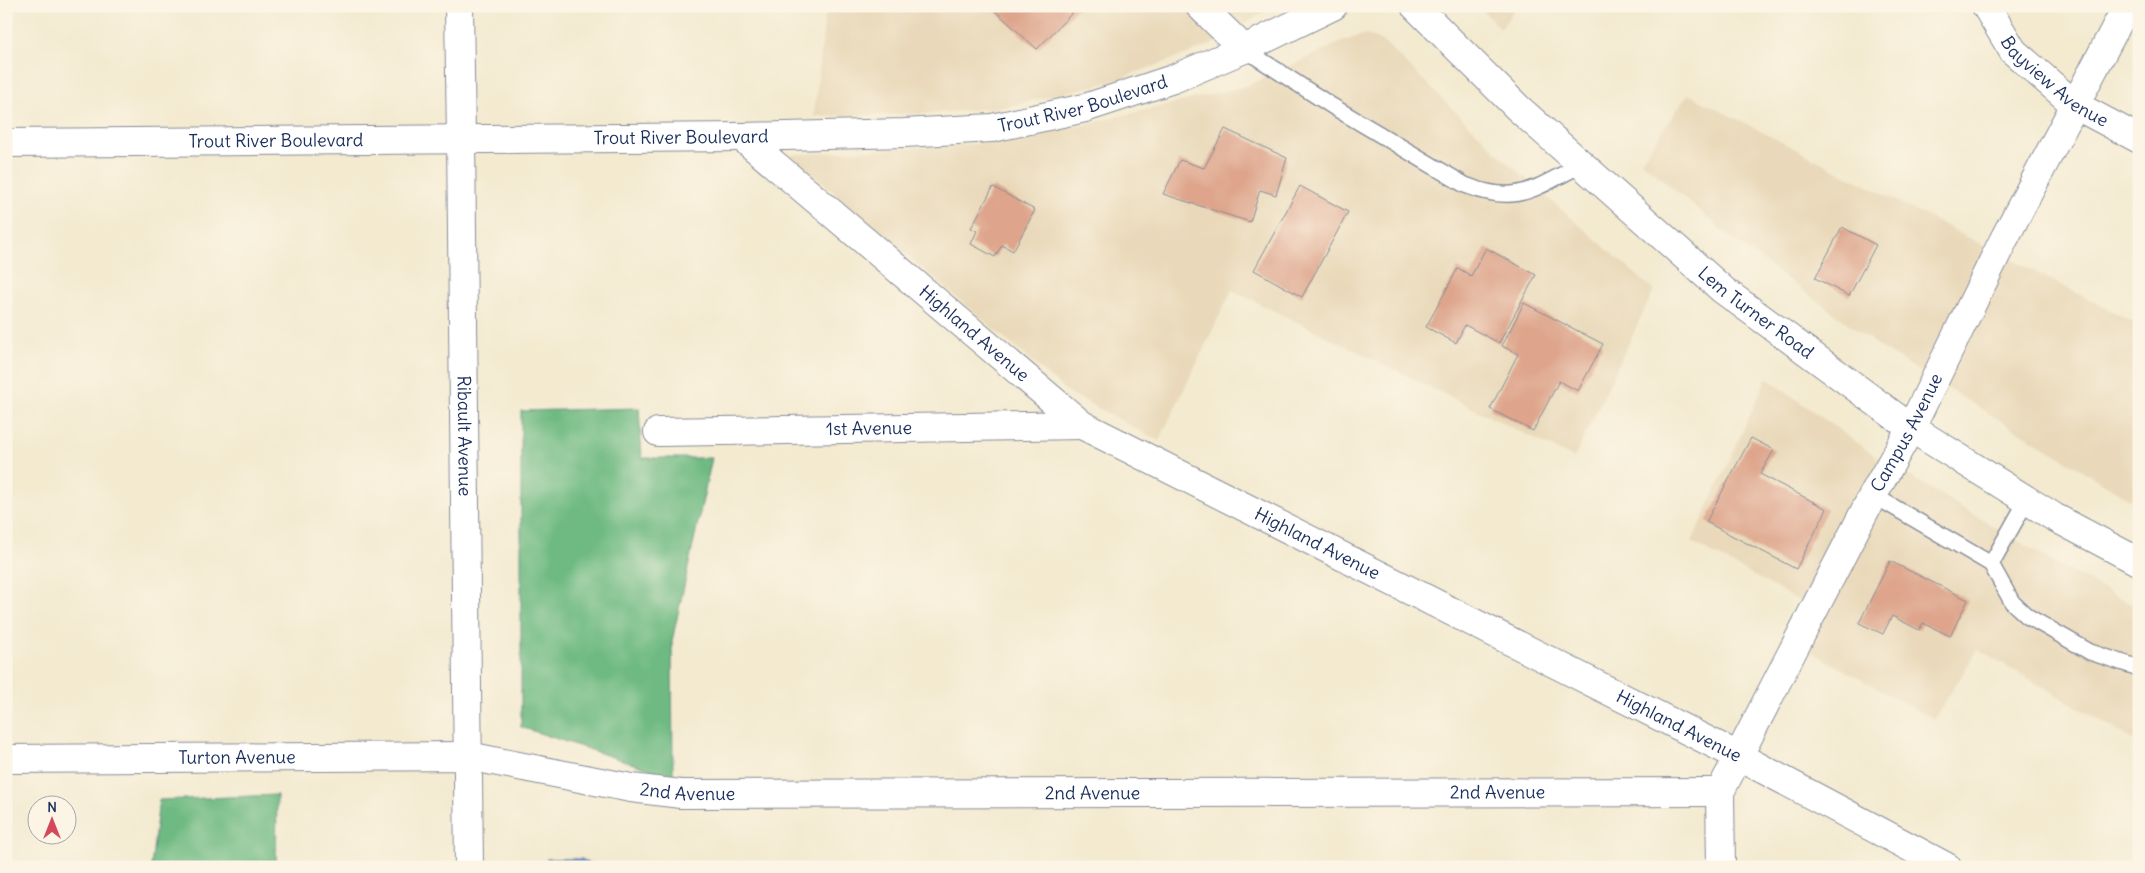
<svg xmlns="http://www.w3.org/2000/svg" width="2145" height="873" viewBox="0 0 2145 873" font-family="Delius,sans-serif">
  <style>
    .built { fill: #e9d9ba }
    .forest { fill: #6eba82; stroke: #447470 }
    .water { fill: #669dd4; stroke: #406699 }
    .building { fill: #dea58c }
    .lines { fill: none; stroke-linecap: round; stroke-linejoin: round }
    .service-casing { stroke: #878c97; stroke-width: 18 }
    .minor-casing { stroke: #878c97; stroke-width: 30 }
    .tertiary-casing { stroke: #878c97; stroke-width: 30 }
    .secondary-casing { stroke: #878c97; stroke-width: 30 }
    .service { stroke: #fff; stroke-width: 15 }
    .minor { stroke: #fff; stroke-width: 28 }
    .tertiary { stroke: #fff; stroke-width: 28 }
    .secondary { stroke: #fff; stroke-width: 28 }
    .labels { text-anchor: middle; stroke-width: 4; stroke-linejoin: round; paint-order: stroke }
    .street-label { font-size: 18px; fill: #1b2f5e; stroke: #fcf5e5 }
  </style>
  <rect width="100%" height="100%" fill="#fcf5e5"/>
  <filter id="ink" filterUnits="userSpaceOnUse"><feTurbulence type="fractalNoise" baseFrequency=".02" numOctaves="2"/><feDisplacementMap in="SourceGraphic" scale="10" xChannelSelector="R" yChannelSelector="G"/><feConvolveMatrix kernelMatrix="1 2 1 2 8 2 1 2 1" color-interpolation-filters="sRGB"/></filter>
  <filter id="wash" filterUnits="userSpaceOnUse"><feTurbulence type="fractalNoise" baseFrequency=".0096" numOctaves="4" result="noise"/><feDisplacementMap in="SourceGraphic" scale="20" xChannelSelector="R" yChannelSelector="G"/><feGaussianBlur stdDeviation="1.12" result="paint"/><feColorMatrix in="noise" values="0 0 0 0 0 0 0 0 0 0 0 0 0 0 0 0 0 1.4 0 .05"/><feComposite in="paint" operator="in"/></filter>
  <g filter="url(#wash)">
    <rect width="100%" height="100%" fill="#f3ead0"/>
    <path class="built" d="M826,6H1273L1209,46L1110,82L1004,107L923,114L814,116Z
      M1478,6H1516L1501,29Z
      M1366,34L1383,41L1510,165L1654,290L1574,458L1232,290L1159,441L1065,390L790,155L992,143L1067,129L1247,86L1344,41Z
      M1688,94L2139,325V505L1883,349L1729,236L1641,161Z
      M1767,378L1874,455L2053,562L2139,608V743L1978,649L1934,719L1809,651L1823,614L1692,542Z"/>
    <path class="forest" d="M639,408L642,458H712L672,641L673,777L521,727V411Z
      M277,795L276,867H151L159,800Z"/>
    <path class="water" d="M547,859H582L593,867H542Z"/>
    <g id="blocks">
      <path class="building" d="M997,6H1079L1037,49L994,10Z
        M1225,129L1287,158L1276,195L1260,190L1250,222L1163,194L1180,160L1204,168Z
        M1300,186L1348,212L1302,297L1254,270Z
        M993,187L1035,210L1013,251L1002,245L995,257L971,244L977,231L971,228Z
        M1842,227L1876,245L1849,296L1815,278Z
        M1486,248L1536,275L1499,343L1465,325L1456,343L1426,327L1458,268L1471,276Z
        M1524,303L1603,344L1578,391L1559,381L1533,431L1490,409L1518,354L1502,346Z
        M1751,438L1774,450L1760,474L1827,509L1796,569L1706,522Z
        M1890,561L1968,600L1950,636L1923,623L1919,630L1892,616L1883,634L1859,623Z"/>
    </g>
  </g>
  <g filter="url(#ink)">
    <use href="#blocks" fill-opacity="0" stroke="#878c97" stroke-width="1"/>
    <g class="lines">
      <g class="service-casing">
        <path id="service" d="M1244,49L1332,106L1465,185C1518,206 1534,188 1581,165
          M1873,495L1991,564L2012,602L2027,616L2090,652L2139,668
          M1991,564L2027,500"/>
      </g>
      <g class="minor-casing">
        <g id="minor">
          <path d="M459,6L461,140"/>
          <path d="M1200,6L1244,49"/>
          <path id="s1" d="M1986,6L2013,51L2075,105L2139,139"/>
          <path id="s2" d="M742,137L1082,425L1738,756L1947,867"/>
          <path id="s3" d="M658,432L1082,425"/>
          <path id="s4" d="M6,759L468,756L631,788L681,794L1720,792"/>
          <path id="s5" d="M1721,867L1720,792L1873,495L1911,428L2003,241L2127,6"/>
        </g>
      </g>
      <g class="tertiary-casing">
        <g id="tertiary">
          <path id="s6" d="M461,140L469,867"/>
          <path id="s7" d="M6,143L742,137L904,133L992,128L1085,108L1173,79L1244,49L1333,6"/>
        </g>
      </g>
      <g class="secondary-casing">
        <g id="secondary">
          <path id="s8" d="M1415,6L1518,108L1723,290L1911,428L2054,517L2139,562"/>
        </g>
      </g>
      <use href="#service" class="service"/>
      <use href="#minor" class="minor"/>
      <use href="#tertiary" class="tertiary"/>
      <use href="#secondary" class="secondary"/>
    </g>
  </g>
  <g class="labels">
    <g class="street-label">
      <text dy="6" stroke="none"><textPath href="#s1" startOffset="104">Bayview Avenue</textPath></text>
      <text dy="6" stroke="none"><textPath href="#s7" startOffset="1080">Trout River Boulevard</textPath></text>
      <text dy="6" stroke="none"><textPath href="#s7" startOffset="675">Trout River Boulevard</textPath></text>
      <text dy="6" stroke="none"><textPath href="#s7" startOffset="270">Trout River Boulevard</textPath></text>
      <text dy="6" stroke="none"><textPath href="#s8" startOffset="459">Lem Turner Road</textPath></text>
      <text dy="6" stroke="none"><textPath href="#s2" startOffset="304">Highland Avenue</textPath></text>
      <text dy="6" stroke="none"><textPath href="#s3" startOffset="211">1st Avenue</textPath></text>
      <text dy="6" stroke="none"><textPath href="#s5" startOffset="480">Campus Avenue</textPath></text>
      <text dy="6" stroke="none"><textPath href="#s6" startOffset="296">Ribault Avenue</textPath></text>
      <text dy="6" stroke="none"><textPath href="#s2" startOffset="709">Highland Avenue</textPath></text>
      <text dy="6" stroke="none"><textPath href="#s2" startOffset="1114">Highland Avenue</textPath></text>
      <text dy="6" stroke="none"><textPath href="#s4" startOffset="231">Turton Avenue</textPath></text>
      <text dy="6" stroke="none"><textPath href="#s4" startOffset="685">2nd Avenue</textPath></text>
      <text dy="6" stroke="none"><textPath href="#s4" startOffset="1495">2nd Avenue</textPath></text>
      <text dy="6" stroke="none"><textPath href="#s4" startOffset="1090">2nd Avenue</textPath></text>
    </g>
  </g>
  <rect width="2145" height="873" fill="none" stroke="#fcf5e5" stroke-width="25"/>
  <g transform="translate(52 820)"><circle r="24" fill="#fcf5e5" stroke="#a2a6af"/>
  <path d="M0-4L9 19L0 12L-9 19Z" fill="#d1495b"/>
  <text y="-8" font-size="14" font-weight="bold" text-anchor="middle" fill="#1b2f5e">N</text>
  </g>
</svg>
